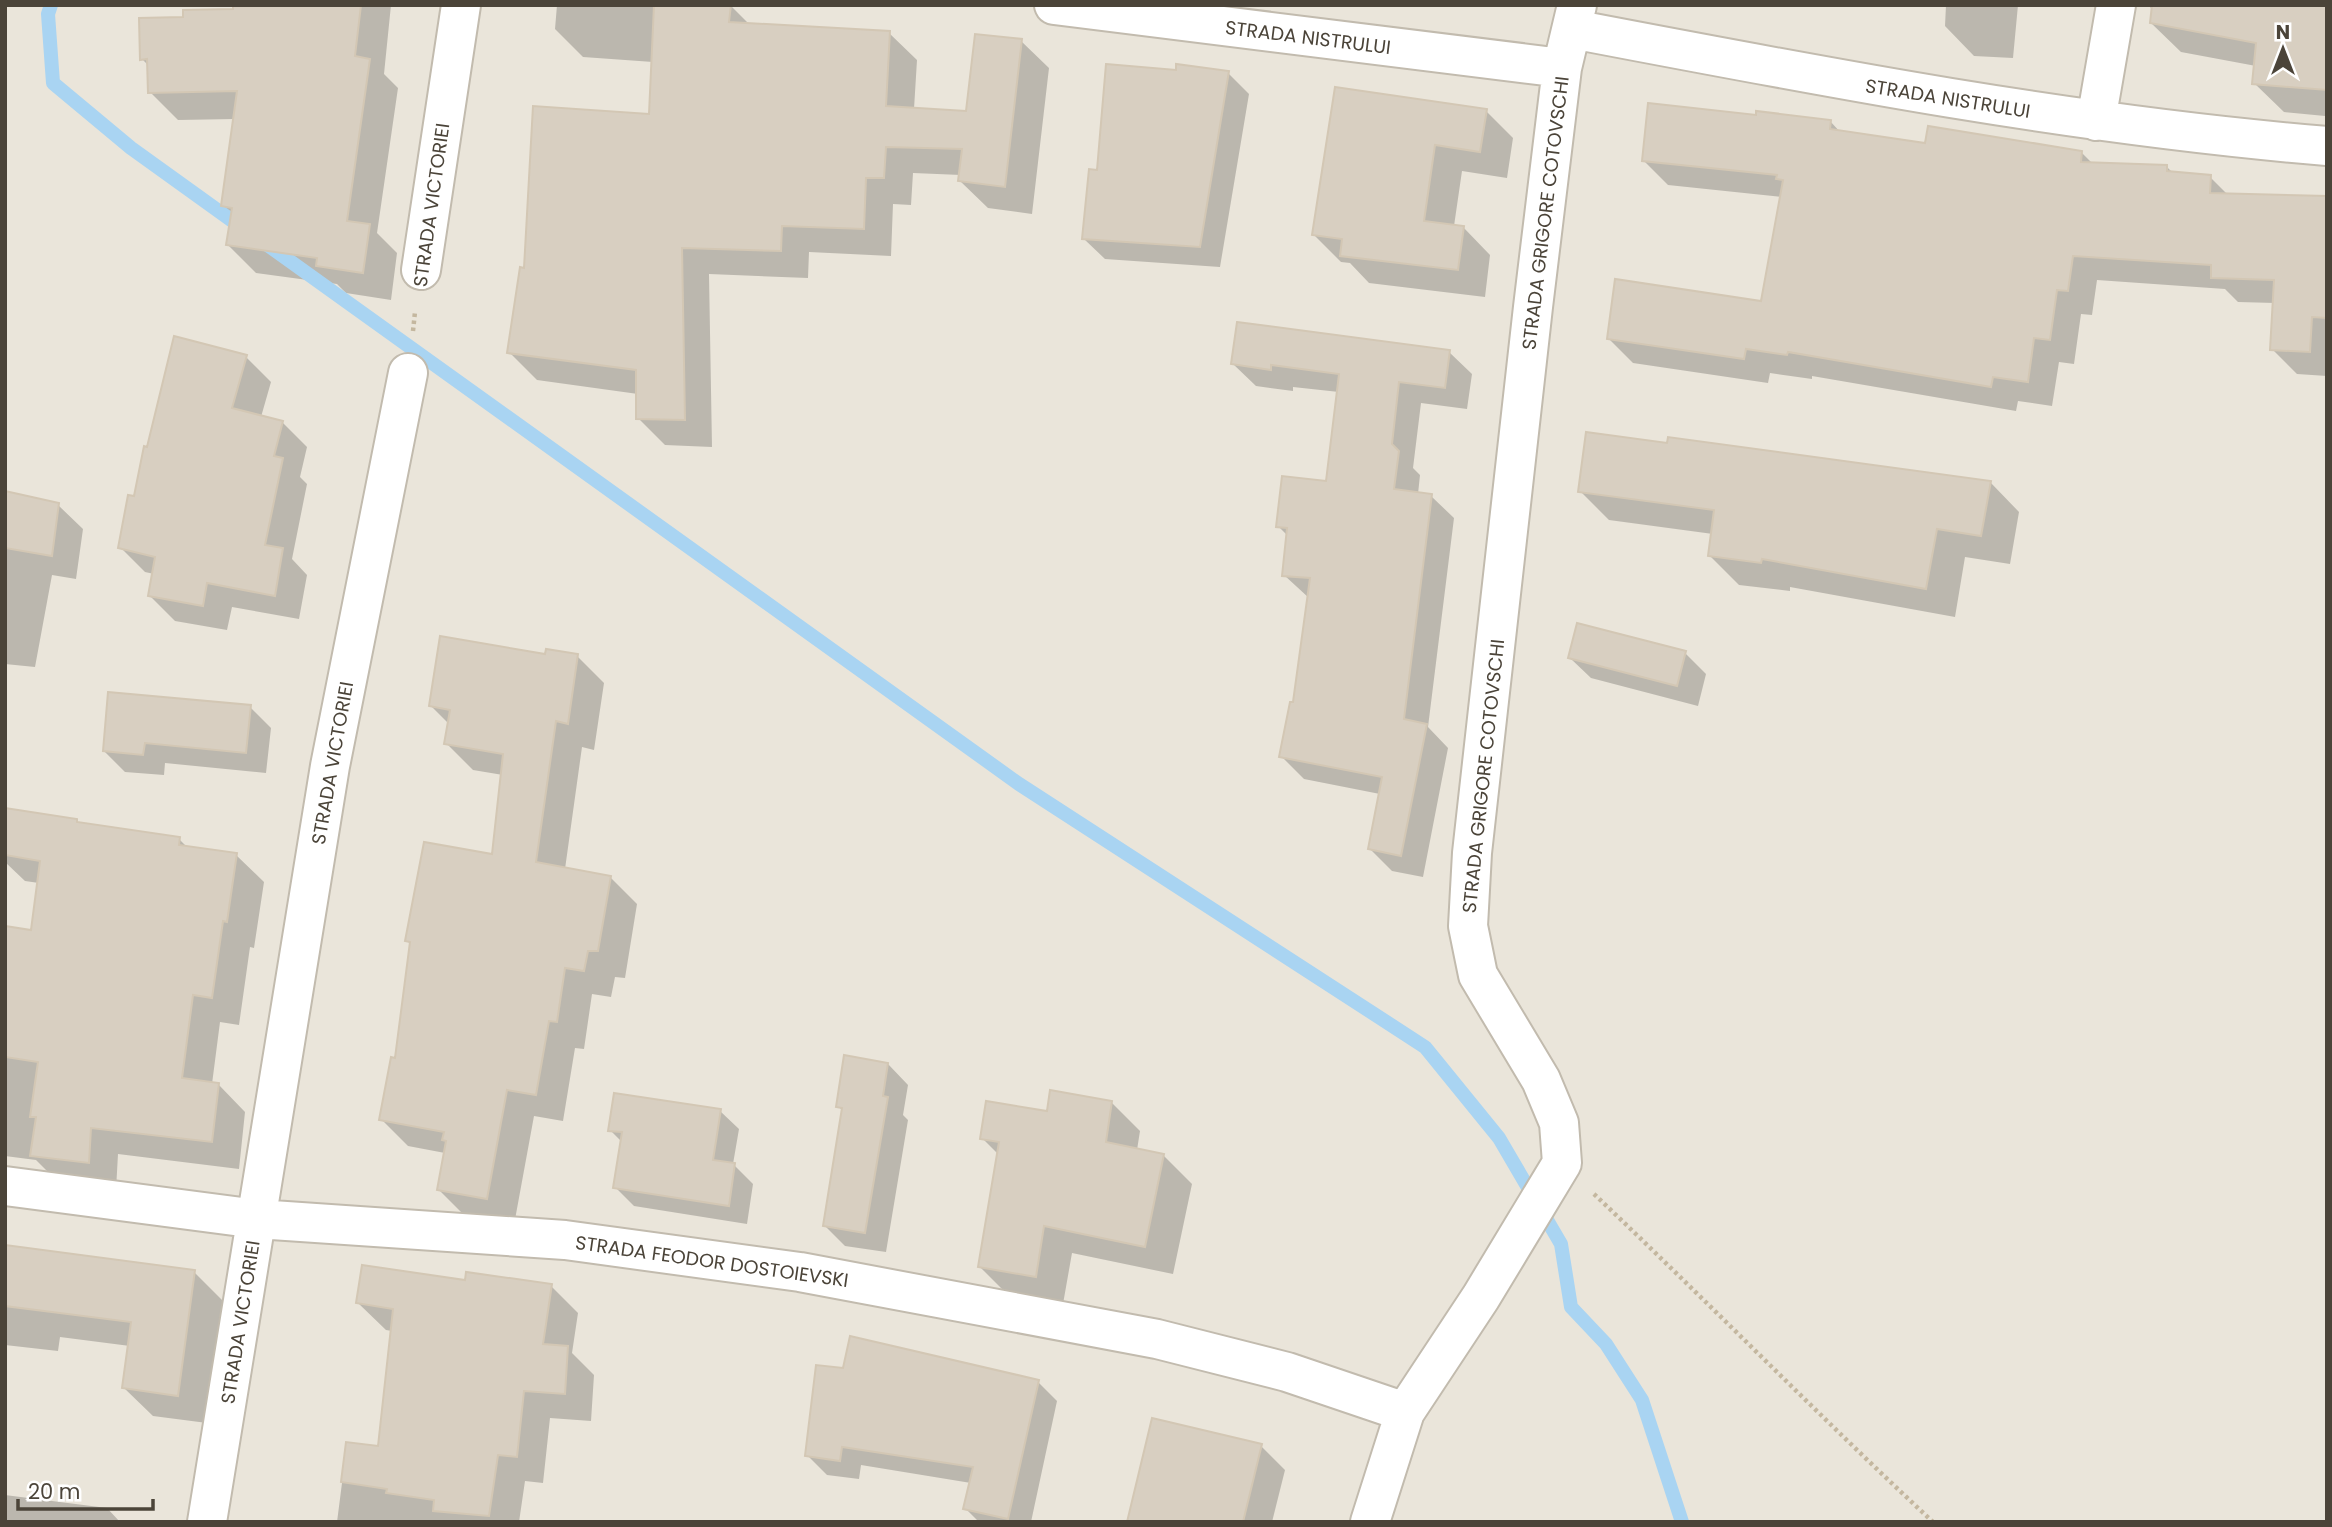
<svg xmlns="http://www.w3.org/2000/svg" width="2332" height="1527" viewBox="0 0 2332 1527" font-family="Poppins,sans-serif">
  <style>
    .residential { fill: #eae5da }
    .shadow { fill: #0003 }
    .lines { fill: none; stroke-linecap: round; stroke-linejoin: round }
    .stream { stroke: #a9d4f2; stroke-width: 14 }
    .building { fill: #d8cfc1; stroke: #d3c7b4; stroke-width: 2 }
    .minor-casing { stroke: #c2bbae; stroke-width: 42 }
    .path { stroke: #c4b79f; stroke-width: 4.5; stroke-dasharray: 3.5 3.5; stroke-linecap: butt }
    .minor { stroke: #fff; stroke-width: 38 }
    .labels { text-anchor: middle; stroke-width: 5; stroke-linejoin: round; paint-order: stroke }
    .street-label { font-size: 19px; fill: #4b4439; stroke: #fff }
  </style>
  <rect width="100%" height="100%" fill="#f6f3ec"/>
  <path class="residential" d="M5,5H2327V1522H5Z"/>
  <path class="shadow" d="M235,5H391L384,74L398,88L377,233L397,253L391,300L346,293L337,284L256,273L228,245L232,215L222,206L235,119L178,120L150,92L149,66L142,59L184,18L234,11Z
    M557,5H730L750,25L889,33L917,60L914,109L968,112L1021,41L1049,68L1032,214L988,208L960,181L961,175L913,173L911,205L893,204L891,256L809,252L808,278L709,274L712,447L665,445L638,418V394L537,380L509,352L526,270L651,116L653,62L583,57L555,29Z
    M1946,5H2018L2013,58L1974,56L1945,26Z
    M2148,5H2327L2325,116L2284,112L2254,83L2256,66L2181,52L2151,23L2153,10Z
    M1177,72L1228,73L1249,94L1220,267L1105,259L1084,239L1098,172Z
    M1336,89L1486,111L1513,138L1507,178L1462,171L1454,226L1463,227L1490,255L1485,297L1369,283L1350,263L1341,262L1314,235Z
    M1757,117L1830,121L1841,133L1926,145L2081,152L2093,164L2167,167L2173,173L2210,177L2228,195L2327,198V376L2297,374L2272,349L2275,303L2238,302L2225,289L2097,280L2092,315L2081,314L2074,364L2059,362L2052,406L2018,401L2016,411L1812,376V379L1770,373L1768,383L1633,363L1608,338L1763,303L1782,197L1668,185L1643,160Z
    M1449,352L1472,374L1467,409L1421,403L1413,468L1420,475L1418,494L1431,496L1454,518L1428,727L1448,748L1423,877L1392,871L1370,849L1380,794L1304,779L1281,756L1294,704L1309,598L1284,575L1288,536L1278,526L1328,483L1339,392L1293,387V391L1256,386L1233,364Z
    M246,357L271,382L261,417L282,422L307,447L300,477L307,484L292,559L307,575L299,619L232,607L227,630L175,621L150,596L154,574L145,572L120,547L148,449Z
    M1991,483L2019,512L2010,564L1965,557L1955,617L1790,587V591L1739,585L1710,556L1713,534L1609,520L1580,491Z
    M5,493L58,505L83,529L76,579L52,575L35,667L5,664Z
    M1685,653L1706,674L1698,706L1591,678L1570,658Z
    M546,655L577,656L604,683L594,750L582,747L565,869L610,877L637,904L625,978L615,977L611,997L592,994L584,1049L575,1048L563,1121L534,1116L514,1225L466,1217L439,1190L445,1153L408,1146L381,1119L396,1060L412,945L407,941L494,856L503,775L473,770L446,743L449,724L431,706Z
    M250,707L271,728L266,773L165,763L164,775L125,772L104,751Z
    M5,810L76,821L80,824L179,839L188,848L236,855L264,882L254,948L250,947L239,1025L220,1022L212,1084H218L245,1112L239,1169L118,1154L116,1190L59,1183L36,1160L5,1156V928L32,932L39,883L25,881L5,862Z
    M888,1064L908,1085L903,1115L908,1120L886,1252L845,1246L824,1225L843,1111L838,1106Z
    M1111,1102L1140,1131L1137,1150L1164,1156L1192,1184L1173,1274L1072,1253L1063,1304L1008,1295L980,1267L999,1155L982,1138Z
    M720,1111L739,1129L733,1164L753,1184L747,1224L634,1206L615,1187L622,1142L610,1130Z
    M5,1246L194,1272L223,1301L207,1423L153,1416L124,1388L130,1346L60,1337L58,1351L5,1345Z
    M467,1282L551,1286L578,1313L572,1353L594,1375L591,1421L550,1418L543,1483L525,1481L519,1522H337L347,1444L380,1448L392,1331L386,1330L358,1303Z
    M1038,1382L1057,1401L1031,1522H979L965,1508L971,1483L861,1465L859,1479L827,1475L807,1455Z
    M1261,1446L1285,1470L1272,1522H1129Z
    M5,1495L107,1508L120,1522H5Z"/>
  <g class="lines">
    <path class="stream" d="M51,5L48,14L53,83L131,148L245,230
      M262,241L1019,784L1425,1047L1499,1138L1561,1244L1571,1307L1606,1344L1642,1400L1682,1522"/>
  </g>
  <path class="building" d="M233,5H361L355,56L370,59L347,221L370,224L363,273L316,266L317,258L226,245L232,208L221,206L237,91L148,93L147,59L140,60L139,18L183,17V10L233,9Z
    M654,5H731L729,22L890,31L886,106L966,111L975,34L1022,39L1005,187L958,181L962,149L886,147L884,178H866L864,229L782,226L781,251L682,248L685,420L636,419V370L507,353L520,267L524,268L533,106L649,114Z
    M2152,5H2327V90L2252,84L2256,43L2150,23Z
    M1106,64L1176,70V64L1229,71L1200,247L1082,239L1089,169L1097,170Z
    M1335,87L1487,109L1480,152L1435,145L1424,221L1464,226L1458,270L1340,256L1342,239L1312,235Z
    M1648,103L1756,115V111L1831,120L1830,129L1925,143L1928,126L2082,151L2081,162L2167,165V171L2211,175L2210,193L2327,196V318L2312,317L2310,352L2270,350L2274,280L2211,278V265L2073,256L2068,291L2057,290L2050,340L2034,338L2028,382L1993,377L1991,387L1788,352L1787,355L1746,349L1744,359L1607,339L1615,279L1761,301L1783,180L1776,179L1777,175L1642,161Z
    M1237,322L1450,350L1445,388L1399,382L1392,444L1399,451L1394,489L1432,494L1404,719L1427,724L1401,856L1368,849L1382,777L1279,757L1290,702H1293L1310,578L1282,576L1287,528L1276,527L1282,476L1326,481L1339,374L1271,365V370L1231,364Z
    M174,336L247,355L232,408L283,421L274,456L283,458L265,545L283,548L275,596L207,583L203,606L148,596L155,557L118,548L128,495L134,496L144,446L147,447Z
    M1586,432L1667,443L1668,437L1991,481L1981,536L1937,529L1926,589L1762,559L1761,563L1708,556L1714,510L1578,492Z
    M5,491L59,503L52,556L5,548Z
    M1577,623L1686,651L1677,686L1568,658Z
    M440,636L545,654L546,649L578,654L568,724L556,721L536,862L611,876L598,951H588L584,971L565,968L557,1022L549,1021L536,1095L507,1090L487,1199L437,1190L446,1141L442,1140L444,1132L379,1120L391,1057L395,1058L410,942L405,941L424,842L492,854L503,754L444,744L450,710L429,706Z
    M108,692L251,705L246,753L145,743L143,755L103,751Z
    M5,808L77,819V822L180,837L179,845L237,853L227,922L223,921L212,998L193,995L182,1078L219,1083L212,1142L91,1128L89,1163L30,1156L36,1117H30L38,1062L5,1057V926L31,930L40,861L5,855Z
    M844,1055L888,1063L883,1096L888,1097L865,1233L823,1226L842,1108L836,1107Z
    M1050,1090L1112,1101L1106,1142L1164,1154L1145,1247L1044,1226L1036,1277L978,1267L999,1142L980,1139L986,1101L1047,1111Z
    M614,1093L721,1109L713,1160L735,1163L729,1206L613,1188L622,1132L608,1131Z
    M5,1245L195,1270L178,1396L122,1388L131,1322L5,1306Z
    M362,1265L465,1280L466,1272L552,1284L543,1344L568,1346L565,1394L524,1391L517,1457L498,1455L489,1516L433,1511L434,1500L386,1493L387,1489L341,1482L346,1442L378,1446L393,1309L356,1303Z
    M850,1336L1039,1380L1008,1519L963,1509L973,1467L842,1447L840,1461L805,1456L816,1365L843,1368Z
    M1152,1418L1262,1444L1243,1522H1127Z"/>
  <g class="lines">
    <g class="minor-casing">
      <path id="minor" d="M1054,5L1562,68
        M1572,29C1823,77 2073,125 2327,146
        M2096,121L2116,5
        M421,270L461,5
        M5,1186L257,1219L565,1240L800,1272L1157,1339L1287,1372L1405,1412
        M207,1522L330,766L408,373
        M1370,1522L1405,1412L1481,1297L1562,1163L1559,1123L1541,1080L1478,975L1468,926L1472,853L1533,307L1562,68L1577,5"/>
    </g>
    <path class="path" d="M413,331L415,312
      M1594,1194C1708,1302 1818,1415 1933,1522"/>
    <use href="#minor" class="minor"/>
  </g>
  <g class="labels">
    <g class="street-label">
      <text transform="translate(1308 37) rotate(7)" y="7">STRADA NISTRULUI</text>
      <text transform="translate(1948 98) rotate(9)" y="7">STRADA NISTRULUI</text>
      <text transform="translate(431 205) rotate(-82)" y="7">STRADA VICTORIEI</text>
      <text transform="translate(1545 213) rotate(-83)" y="7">STRADA GRIGORE COTOVSCHI</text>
      <text transform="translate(332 763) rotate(-80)" y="7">STRADA VICTORIEI</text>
      <text transform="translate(1483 776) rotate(-84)" y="7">STRADA GRIGORE COTOVSCHI</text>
      <text transform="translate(712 1261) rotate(8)" y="7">STRADA FEODOR DOSTOIEVSKI</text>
      <text transform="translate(240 1322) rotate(-81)" y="7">STRADA VICTORIEI</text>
    </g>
  </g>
  <rect width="2332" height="1527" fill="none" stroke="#4b4439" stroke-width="14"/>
  <g transform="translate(2283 49)" stroke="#ffffff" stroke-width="5" paint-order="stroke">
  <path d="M0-5L12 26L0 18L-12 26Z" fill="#4b4439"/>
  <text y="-10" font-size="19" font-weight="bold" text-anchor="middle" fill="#4b4439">N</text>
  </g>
  <path d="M18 1499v10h135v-10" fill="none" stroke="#4b4439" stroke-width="3.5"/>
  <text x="28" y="1499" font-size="21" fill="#4b4439" stroke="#ffffff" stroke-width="5" paint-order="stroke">20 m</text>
</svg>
